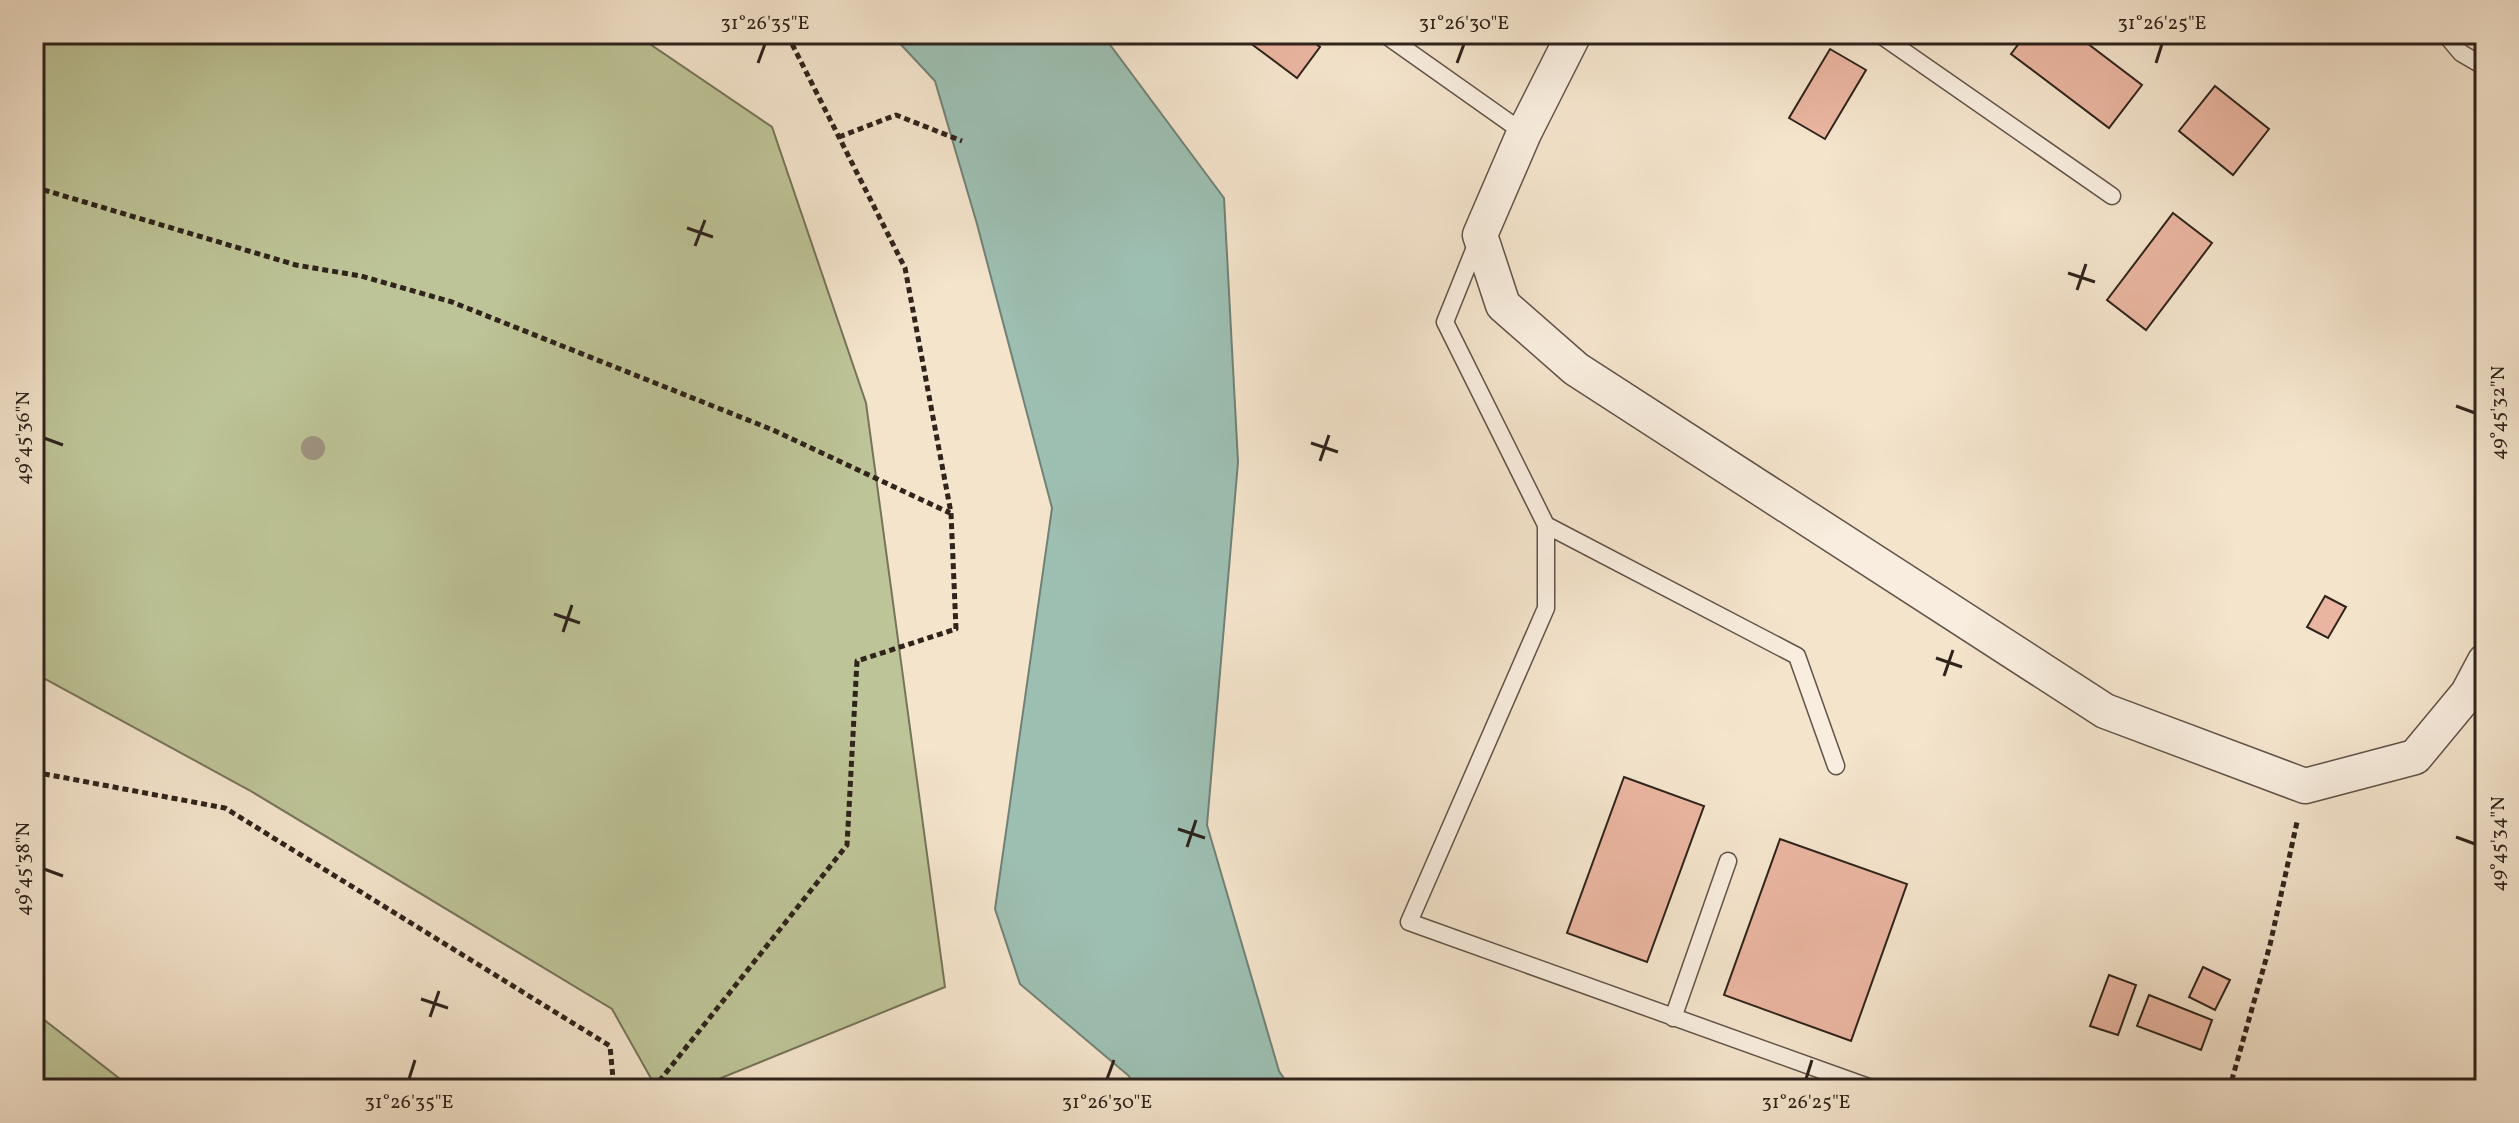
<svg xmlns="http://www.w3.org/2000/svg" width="2519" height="1123" viewBox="0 0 2519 1123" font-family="Vollkorn,serif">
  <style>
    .green { fill: #bdc497; stroke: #76745a; stroke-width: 2 }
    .water { fill: #9dbfb2; stroke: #718176; stroke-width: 2 }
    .building { fill: #eab5a0; stroke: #2f231c; stroke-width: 2 }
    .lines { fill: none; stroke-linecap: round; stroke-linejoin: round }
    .lane-casing { stroke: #605348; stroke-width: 19 }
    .street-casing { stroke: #605348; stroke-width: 37 }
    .path { stroke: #2f231c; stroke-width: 5; stroke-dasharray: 6 4; stroke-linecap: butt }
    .lane { stroke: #f8edde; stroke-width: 16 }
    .street { stroke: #f8edde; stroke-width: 34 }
    .tree { fill: #9f9480 }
    .ticks { fill: none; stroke: #2f231c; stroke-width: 3 }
    .neatline { fill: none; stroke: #2f231c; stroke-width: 3 }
    .ticks-label { font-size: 20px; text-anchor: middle; fill: #2f231c }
  </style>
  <rect width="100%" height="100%" fill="#f4e4cc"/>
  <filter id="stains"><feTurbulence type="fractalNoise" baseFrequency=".0025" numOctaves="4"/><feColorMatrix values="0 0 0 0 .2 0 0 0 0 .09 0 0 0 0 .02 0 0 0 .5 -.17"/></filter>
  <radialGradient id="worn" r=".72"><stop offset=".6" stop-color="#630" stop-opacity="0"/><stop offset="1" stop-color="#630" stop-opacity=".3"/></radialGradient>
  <path class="green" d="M34,34H635L772,127L866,403L945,987L694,1089H657L612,1009L249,790L34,673Z
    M34,1012L133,1089H134H34Z"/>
  <path class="water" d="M891,34H1102L1224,198L1238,462L1207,825L1279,1071L1291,1089H1134L1129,1076L1020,984L995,909L1052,508L977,224L935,81Z"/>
  <path class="building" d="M1238,34H1303L1320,47L1297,78Z
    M2026,34H2075L2142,85L2109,128L2011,54Z
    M1830,49L1866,70L1825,139L1789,118Z
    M2215,86L2269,129L2233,175L2179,131Z
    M2173,213L2212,243L2146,330L2107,300Z
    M2325,596L2346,607L2328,638L2307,627Z
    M1624,777L1704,806L1647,962L1567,933Z
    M1780,839L1907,884L1851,1041L1724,995Z
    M2203,967L2230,980L2215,1010L2189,997Z
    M2109,975L2136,985L2118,1035L2090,1026Z
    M2149,995L2212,1020L2201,1050L2137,1026Z"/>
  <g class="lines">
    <g class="lane-casing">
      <path id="lane" d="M1384,34L1524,133
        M1879,34L2112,196
        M2445,34L2461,53L2485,67
        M1478,240L1445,322L1546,525V608L1409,922L1874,1089
        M1546,525L1797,656L1836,766
        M1673,1018L1728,861"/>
    </g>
    <g class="street-casing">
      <path id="street" d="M1574,34L1524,133L1480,235L1503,305L1576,369L2105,711L2305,786L2415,757L2468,693L2485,661"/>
    </g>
    <path class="path" d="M839,137L896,115L962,141
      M34,187L296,265L361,276L452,302L773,430L950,513
      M34,772L225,808L610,1046L614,1089
      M653,1089L847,845L857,661L956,629L951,513L905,268L787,34
      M2227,1089L2231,1083L2270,945L2297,822"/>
    <use href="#lane" class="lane"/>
    <use href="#street" class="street"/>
  </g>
  <circle class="tree" cx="313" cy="448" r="12"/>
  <path class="ticks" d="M758,63L765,44M1457,63L1464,44M2156,63L2162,44M687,228L713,237M695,246L705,220M2068,273L2095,282M2077,290L2086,264M2456,406L2475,413M44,438L63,445M1311,443L1338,452M1320,461L1329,435M554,614L580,623M563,632L572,605M1936,658L1962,667M1944,676L1953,650M1178,829L1205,838M2456,837L2475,844M1187,847L1196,820M44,869L63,876M421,999L448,1008M430,1017L439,991M409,1079L415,1060M1107,1079L1114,1060M1806,1079L1812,1060"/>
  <rect width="2519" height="1123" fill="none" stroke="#f4e4cc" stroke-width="88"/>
  <rect x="44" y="44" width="2431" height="1035" class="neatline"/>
  <g class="ticks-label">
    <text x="765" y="29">31°26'35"E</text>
    <text x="1464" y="29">31°26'30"E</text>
    <text x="2162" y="29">31°26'25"E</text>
    <text transform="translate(2497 413) rotate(-90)" y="7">49°45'32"N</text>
    <text transform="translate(22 438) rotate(-90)" y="7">49°45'36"N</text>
    <text transform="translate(2497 844) rotate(-90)" y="7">49°45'34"N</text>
    <text transform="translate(22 869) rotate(-90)" y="7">49°45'38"N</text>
    <text x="409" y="1108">31°26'35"E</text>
    <text x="1107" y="1108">31°26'30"E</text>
    <text x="1806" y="1108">31°26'25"E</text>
  </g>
  <rect width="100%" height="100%" filter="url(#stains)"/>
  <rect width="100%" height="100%" fill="url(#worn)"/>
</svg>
